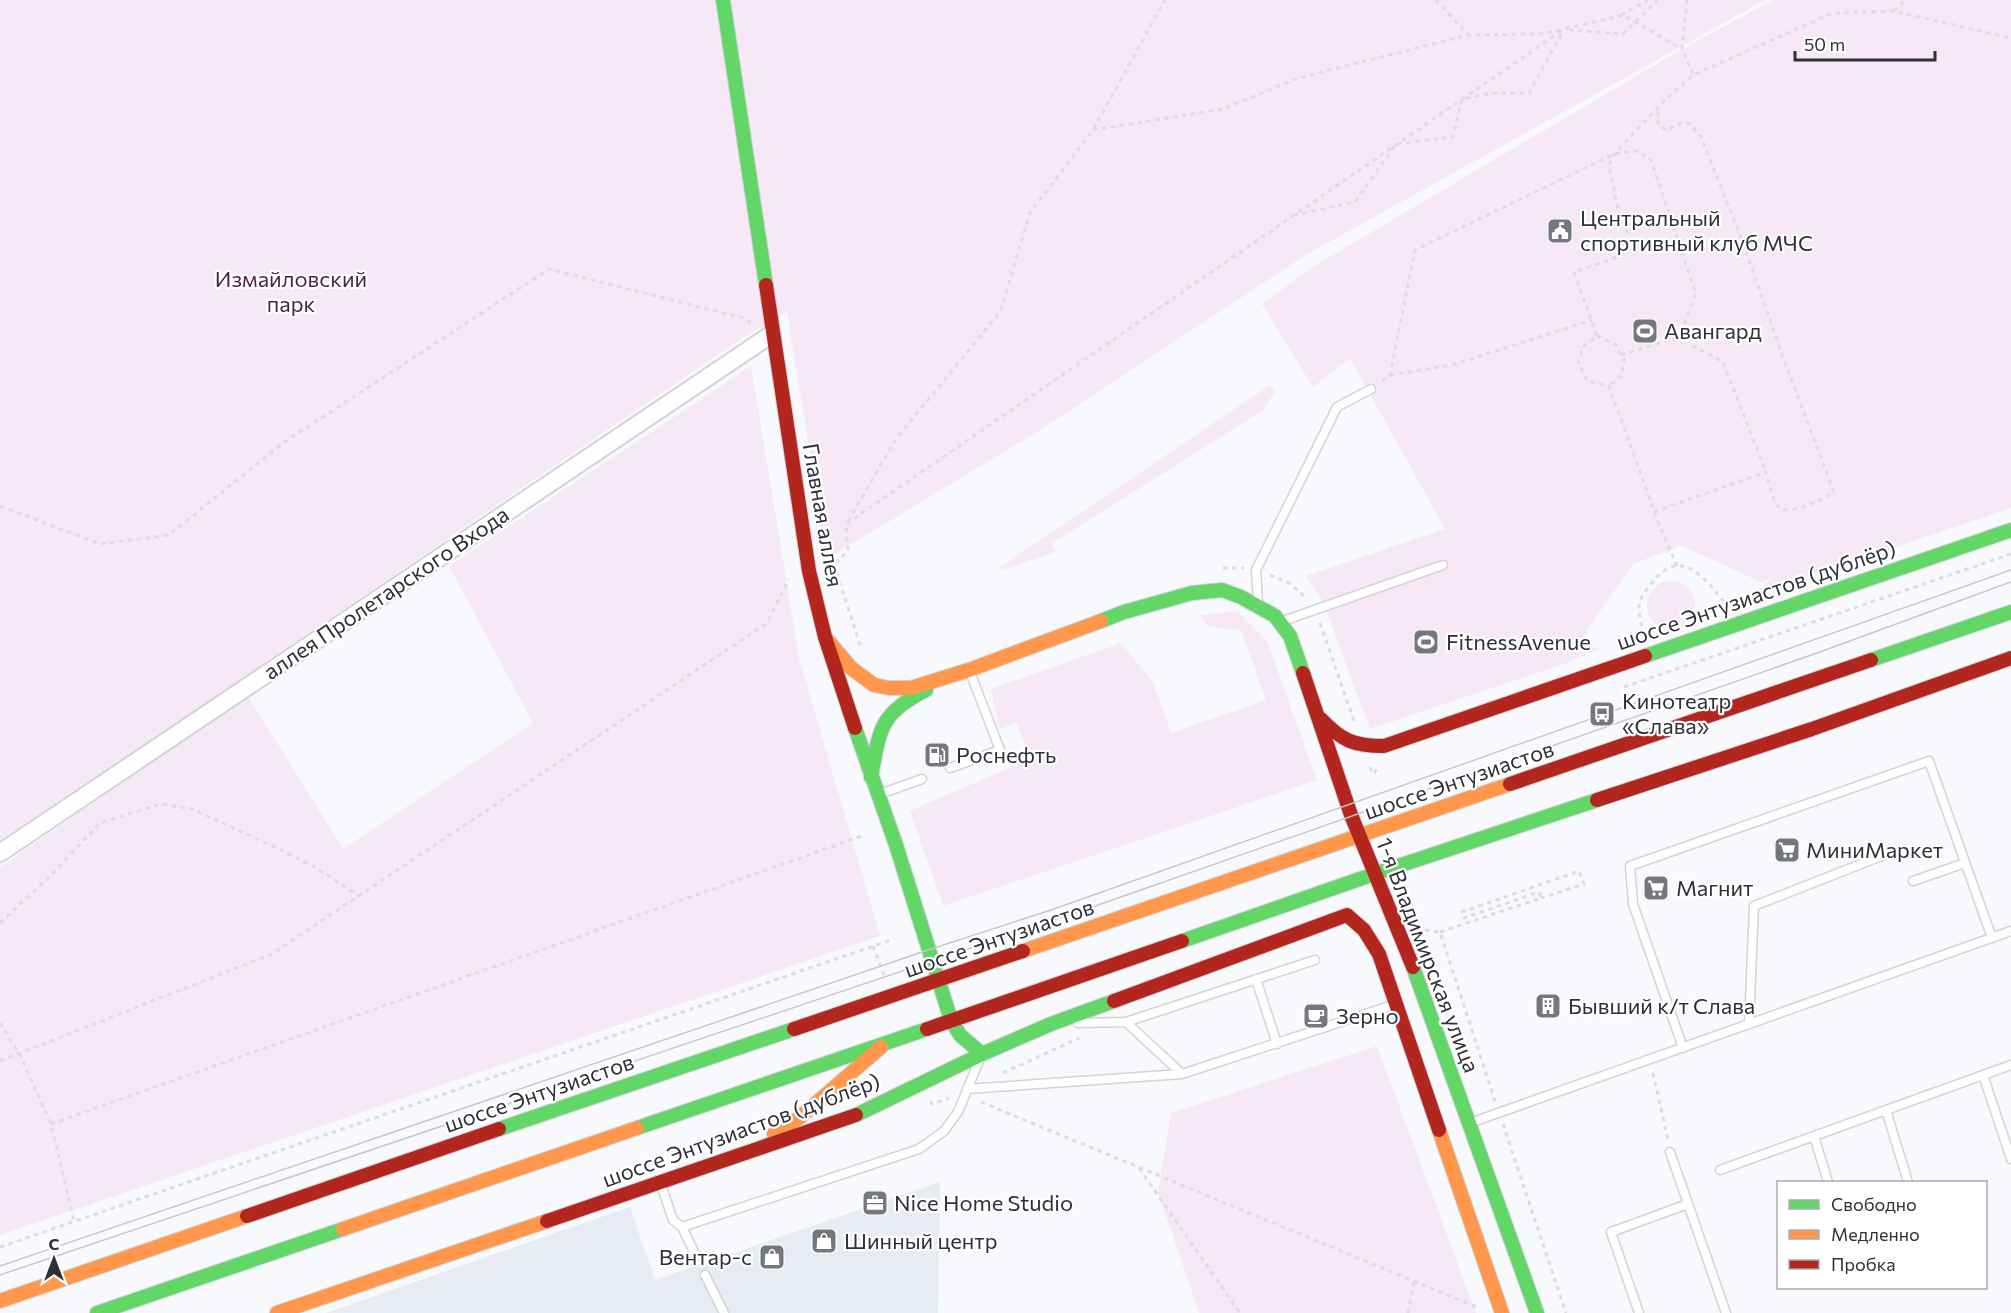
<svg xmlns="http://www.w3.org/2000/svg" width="2011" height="1313" viewBox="0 0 2011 1313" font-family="Commissioner,sans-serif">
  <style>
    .built { fill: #e7ebf3 }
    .green { fill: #f6e8f7 }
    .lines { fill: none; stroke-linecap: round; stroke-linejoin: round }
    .lane-casing { stroke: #d2d4d8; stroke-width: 11 }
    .street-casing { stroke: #d2d4d8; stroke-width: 20 }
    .fast-casing { stroke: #d2d4d8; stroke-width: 16 }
    .slow-casing { stroke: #d2d4d8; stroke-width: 16 }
    .jam-casing { stroke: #d2d4d8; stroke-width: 16 }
    .path { stroke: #dcddde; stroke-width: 3; stroke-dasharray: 4.5 4.5; stroke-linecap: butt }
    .lane { stroke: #fefeff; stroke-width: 8 }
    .street { stroke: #fefeff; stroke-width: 16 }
    .fast { stroke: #63d668; stroke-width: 14 }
    .slow { stroke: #ff974d; stroke-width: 14 }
    .jam { stroke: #b3261e; stroke-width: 14 }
    .tram { stroke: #c7c8c9; stroke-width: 1.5 }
    .labels { text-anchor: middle; stroke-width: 4.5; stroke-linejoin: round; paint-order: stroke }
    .poi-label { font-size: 22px; fill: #2e3137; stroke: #fff; text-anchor: start }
    .park-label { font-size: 22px; fill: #501e4f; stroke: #fff }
    .street-label { font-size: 22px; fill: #2e3137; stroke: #fff }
  </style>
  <rect width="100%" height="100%" fill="#f7f9fc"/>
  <path class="built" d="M940,1182L938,1313H326L630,1207L655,1280Z"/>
  <path class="green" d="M0,0H1765L1306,255L1040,430L827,559L787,312L744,337L0,843Z
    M1773,0H2011V508L1751,596L1772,578L1761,582L1680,545L1665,554L1667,551L1633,564L1576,646L1600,648L1567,663L1370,729L1323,602L1306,576L1445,529L1350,358L1313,387L1262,304L1311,268L1682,49Z
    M751,366L799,658L880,936L0,1235V867L248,696L343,849L533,723L449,566Z
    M1270,385L1275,392L1262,411L1051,544L1056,552L1006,569L999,568Z
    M1647 605a24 24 0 1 1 48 0a24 24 0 1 1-48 0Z
    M1237,611L1267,641L1317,780L943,906L910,811C950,792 991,778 1030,758L1017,723L999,729L991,689L1121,643L1153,682L1171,733L1266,700L1241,630L1209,627L1199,615Z
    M1377,1046L1476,1313H1199L1158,1192L1171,1113Z"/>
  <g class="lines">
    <g class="lane-casing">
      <path id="lane" d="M1258,602L1256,570L1337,407L1371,389
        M1280,622L1443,565
        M950,768L1000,750L970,672
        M877,795L922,779
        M1913,881L1965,863
        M1256,979L1277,1044
        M1126,1022L1315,960
        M1078,1023L1126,1022L1182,1074L1396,1004
        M1749,1024L1754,906L1889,853
        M1683,1048L1633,904L1630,866L1929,761L1992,938
        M1983,1075L2011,1159
        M967,1089L1182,1074
        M1886,1110L1908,1182
        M1470,1123L2011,931
        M1814,1136L1828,1182
        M1670,1152L1726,1313
        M1720,1170L2011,1065
        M660,1182L673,1220L682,1227L919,1149L944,1131L958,1112L979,1061
        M682,1227L696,1256
        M705,1275L724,1313
        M1639,1313L1611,1232L1688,1204"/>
    </g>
    <g class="street-casing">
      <path id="street" d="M0,853L772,334"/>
    </g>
    <g class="fast-casing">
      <path id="fast" d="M723,0L766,285
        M1101,621L1124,612L1192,593L1222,590L1241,597L1275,616L1290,636L1303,673
        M1645,656L2011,530
        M1871,660L2011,612
        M855,728L896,845L951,1020L960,1035L982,1054
        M871,777C880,729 879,714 926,690
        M1182,941L1377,873L1597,800
        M1413,967L1537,1313
        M856,1115L982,1054L1051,1024L1114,1001
        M637,1128L927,1029
        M499,1129L794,1029
        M97,1313L343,1229"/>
    </g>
    <g class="slow-casing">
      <path id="slow" d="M825,637L851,668L874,685L889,688H911L969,670L1101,621
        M1023,951L1510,784
        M1439,1130L1502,1313
        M774,1134L799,1118L881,1047
        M343,1229L637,1128
        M0,1301L247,1216
        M277,1313L547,1221"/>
    </g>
    <g class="jam-casing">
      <path id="jam" d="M766,285L809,571L825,637L855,728
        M1303,673L1351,815L1413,967
        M1321,719C1342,741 1354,746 1384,746L1645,656
        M1510,784L1871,660
        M1597,800L1812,729L2011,658
        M1114,1001L1347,915L1364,930L1379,954L1439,1130
        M794,1029L1023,951
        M927,1029L1182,941
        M247,1216L499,1129
        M547,1221L856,1115"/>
    </g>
    <path class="path" d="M1436,0L1468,35
      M1687,0L1682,49L1693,75
      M1894,11L1906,0
      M1621,15L1648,0
      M1569,30L1623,34L1658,0
      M1093,130L1223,109L1298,78L1468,35L1539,34L1562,30
      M1294,215L1355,202L1396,144L1453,137L1462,99L1492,93H1529L1563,31
      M1597,336L1616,345L1624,360L1621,376L1609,386
      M1621,355L1688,334
      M1390,375L1452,365L1592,320
      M1382,381L1390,375L1415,250L1614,154L1636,151L1651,160L1696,294L1685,321L1693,346L1723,362L1766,472
      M0,506L100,544L169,535L283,443L549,269L747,319L750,323
      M1654,512L1766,472C1769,482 1772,502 1780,508C1789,516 1825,498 1834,492L1781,352L1740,234L1701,137L1690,124L1685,122L1666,130L1658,125V109
      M848,521L896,439L1000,312L1030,213L1093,130L1165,0
      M834,564L860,645
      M827,566L834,564L848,551L846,524L1564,29L1623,15L1682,49
      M1677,566L1657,519L1609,386L1587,381L1578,362L1584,346L1597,336L1574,272L1617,257L1630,248L1631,242L1618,209L1609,165L1614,154L1663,102L1693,75L1833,13L1894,11L2011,38
      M1223,568H1244
      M1270,575L1289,583L1307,599
      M1320,623L1354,721
      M1643,635C1643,626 1638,615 1639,607C1639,598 1647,589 1652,583C1682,543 1708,582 1728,607
      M1624,687L2011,554
      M1370,767L1373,774L1380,766
      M0,923L48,878L100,823L161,804L192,809L277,848L318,869L359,896
      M1425,930L1440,932L1495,1101
      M1440,932L1541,898L1539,892L1464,918L1462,912L1579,871L1584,884L1541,898
      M873,946L884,975
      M0,1023L20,1055L51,1124L74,1221
      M0,1061L272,954L767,623L789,579
      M1003,1073L1079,1038
      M1653,1073L1668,1140
      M931,1101L932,1104L949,1098
      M981,1102L1479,1308
      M51,1124L865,835
      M1503,1124L1566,1313
      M1139,1168L1240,1313
      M0,1247L894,939
      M1408,1313L1414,1281"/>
    <use href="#lane" class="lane"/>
    <use href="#street" class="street"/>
    <use href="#fast" class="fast"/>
    <use href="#slow" class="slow"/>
    <use href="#jam" class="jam"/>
    <path class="tram" d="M0,1266L928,950L1051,910L2011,570
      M0,1275L1098,905L1817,653L2011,582"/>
  </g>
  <defs>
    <g id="civic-square" transform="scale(1.35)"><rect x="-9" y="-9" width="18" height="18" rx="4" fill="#74777c" stroke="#fff"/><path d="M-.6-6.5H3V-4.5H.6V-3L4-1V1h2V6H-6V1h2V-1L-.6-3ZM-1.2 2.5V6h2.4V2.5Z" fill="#fff"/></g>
    <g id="stadium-square" transform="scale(1.35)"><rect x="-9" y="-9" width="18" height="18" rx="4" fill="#74777c" stroke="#fff"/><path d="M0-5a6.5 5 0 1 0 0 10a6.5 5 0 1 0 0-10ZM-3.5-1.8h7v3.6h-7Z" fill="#fff"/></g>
    <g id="bus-square" transform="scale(1.35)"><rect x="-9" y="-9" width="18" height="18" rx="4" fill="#74777c" stroke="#fff"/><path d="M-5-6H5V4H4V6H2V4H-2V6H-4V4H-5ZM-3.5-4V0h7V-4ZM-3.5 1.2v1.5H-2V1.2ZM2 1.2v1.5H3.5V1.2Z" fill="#fff"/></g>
    <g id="fuel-square" transform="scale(1.35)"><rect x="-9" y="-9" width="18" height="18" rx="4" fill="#74777c" stroke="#fff"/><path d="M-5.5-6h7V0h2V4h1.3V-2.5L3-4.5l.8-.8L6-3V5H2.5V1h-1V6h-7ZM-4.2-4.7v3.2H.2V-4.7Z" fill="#fff"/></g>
    <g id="supermarket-square" transform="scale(1.35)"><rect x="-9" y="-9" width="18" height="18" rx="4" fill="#74777c" stroke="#fff"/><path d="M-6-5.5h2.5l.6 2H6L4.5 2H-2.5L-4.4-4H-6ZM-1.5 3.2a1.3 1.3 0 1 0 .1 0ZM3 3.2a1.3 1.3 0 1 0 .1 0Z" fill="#fff"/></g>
    <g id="building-square" transform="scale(1.35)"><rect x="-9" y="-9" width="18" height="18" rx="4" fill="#74777c" stroke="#fff"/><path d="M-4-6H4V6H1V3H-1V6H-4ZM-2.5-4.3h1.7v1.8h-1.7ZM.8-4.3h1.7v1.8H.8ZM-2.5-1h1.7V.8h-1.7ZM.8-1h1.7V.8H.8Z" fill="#fff"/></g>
    <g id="cafe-square" transform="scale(1.35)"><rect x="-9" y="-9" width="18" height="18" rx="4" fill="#74777c" stroke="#fff"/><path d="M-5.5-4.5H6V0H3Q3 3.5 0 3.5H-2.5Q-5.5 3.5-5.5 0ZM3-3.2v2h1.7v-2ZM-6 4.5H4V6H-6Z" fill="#fff"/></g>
    <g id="office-square" transform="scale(1.35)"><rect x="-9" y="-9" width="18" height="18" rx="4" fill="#74777c" stroke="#fff"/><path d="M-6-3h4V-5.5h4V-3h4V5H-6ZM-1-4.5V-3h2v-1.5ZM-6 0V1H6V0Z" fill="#fff"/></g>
    <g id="shop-square" transform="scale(1.35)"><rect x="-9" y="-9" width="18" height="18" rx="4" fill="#74777c" stroke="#fff"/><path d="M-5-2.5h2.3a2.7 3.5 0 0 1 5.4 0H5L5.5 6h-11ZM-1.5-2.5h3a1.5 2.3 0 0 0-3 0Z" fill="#fff"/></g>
  </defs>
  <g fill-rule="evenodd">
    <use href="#civic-square" x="1560" y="231"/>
    <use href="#stadium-square" x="1645" y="331"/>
    <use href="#stadium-square" x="1426" y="642"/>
    <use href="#bus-square" x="1602" y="714"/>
    <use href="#fuel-square" x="937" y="755"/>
    <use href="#supermarket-square" x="1787" y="850"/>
    <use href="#supermarket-square" x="1656" y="888"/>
    <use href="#building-square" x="1548" y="1006"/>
    <use href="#cafe-square" x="1316" y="1016"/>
    <use href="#office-square" x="875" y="1203"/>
    <use href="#shop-square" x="824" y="1241"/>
    <use href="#shop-square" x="772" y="1257"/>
  </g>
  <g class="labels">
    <g class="poi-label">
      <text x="1580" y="226">Центральный<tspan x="1580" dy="25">спортивный клуб МЧС</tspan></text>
      <text x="1664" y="339">Авангард</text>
      <text x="1446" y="650">FitnessAvenue</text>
      <text x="1622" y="709">Кинотеатр<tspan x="1622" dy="25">«Слава»</tspan></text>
      <text x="956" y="763">Роснефть</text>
      <text x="1806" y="858">МиниМаркет</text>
      <text x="1676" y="896">Магнит</text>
      <text x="1568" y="1014">Бывший к/т Слава</text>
      <text x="1336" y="1024">Зерно</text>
      <text x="894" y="1211">Nice Home Studio</text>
      <text x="844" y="1249">Шинный центр</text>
      <text x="752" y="1265" text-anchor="end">Вентар-с</text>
    </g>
    <g class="park-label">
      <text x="291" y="287">Измайловский<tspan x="291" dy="25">парк</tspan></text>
    </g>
    <g class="street-label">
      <text transform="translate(823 515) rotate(80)" y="8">Главная аллея</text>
      <text transform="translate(386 593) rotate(-34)" y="8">аллея Пролетарского Входа</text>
      <text transform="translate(1756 595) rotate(-19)" y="8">шоссе Энтузиастов (дублёр)</text>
      <text transform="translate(1459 780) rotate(-19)" y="8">шоссе Энтузиастов</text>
      <text transform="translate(999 938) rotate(-19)" y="8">шоссе Энтузиастов</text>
      <text transform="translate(1428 955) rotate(69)" y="8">1-я Владимирская улица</text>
      <text transform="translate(539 1093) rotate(-19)" y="8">шоссе Энтузиастов</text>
      <text transform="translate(741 1130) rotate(-20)" y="8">шоссе Энтузиастов (дублёр)</text>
    </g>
  </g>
  <rect x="1777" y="1181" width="210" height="108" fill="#ffffff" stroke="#abadaf" stroke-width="1.5"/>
  <rect x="1789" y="1200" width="30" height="9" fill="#63d668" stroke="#abadaf" stroke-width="1.5"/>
  <text x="1831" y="1211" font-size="18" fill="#2e3137">Свободно</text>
  <rect x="1789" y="1230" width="30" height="9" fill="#ff974d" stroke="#abadaf" stroke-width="1.5"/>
  <text x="1831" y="1241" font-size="18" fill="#2e3137">Медленно</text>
  <rect x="1789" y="1260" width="30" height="9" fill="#b3261e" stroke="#abadaf" stroke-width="1.5"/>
  <text x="1831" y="1271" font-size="18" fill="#2e3137">Пробка</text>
  <g transform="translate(54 1259)" stroke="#ffffff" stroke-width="4.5" paint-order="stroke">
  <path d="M0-4.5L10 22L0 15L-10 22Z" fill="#2e3137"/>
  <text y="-9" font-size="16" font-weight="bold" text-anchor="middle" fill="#2e3137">С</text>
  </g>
  <path d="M1795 51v9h140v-9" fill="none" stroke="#2e3137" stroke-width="3"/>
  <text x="1804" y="51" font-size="18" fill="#2e3137" stroke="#ffffff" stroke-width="4.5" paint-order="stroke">50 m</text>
</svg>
